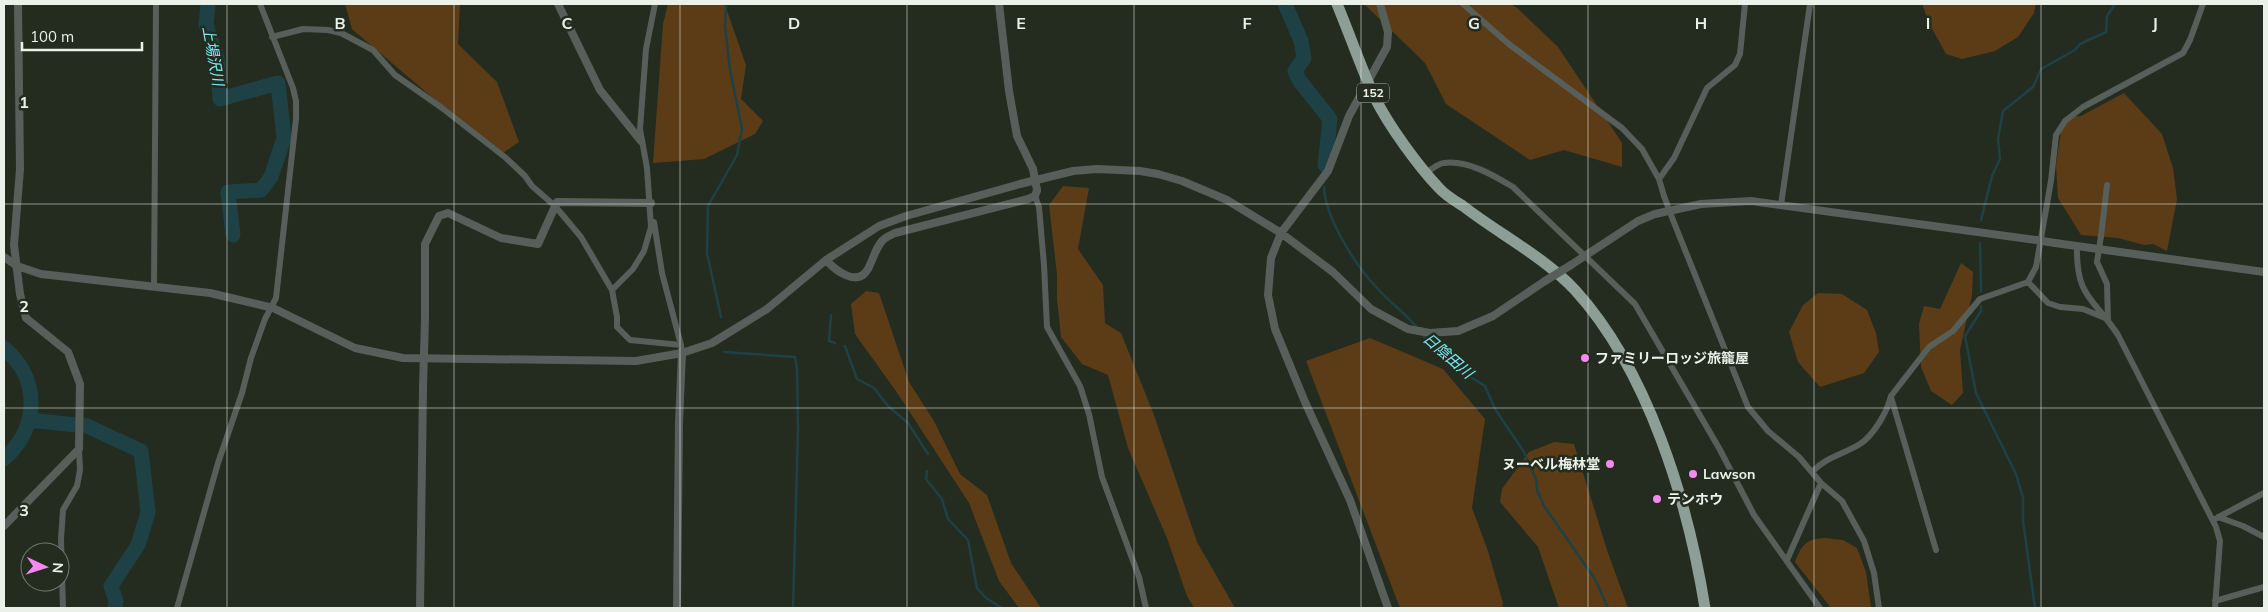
<svg xmlns="http://www.w3.org/2000/svg" width="2268" height="612" viewBox="0 0 2268 612" font-family="Mulish,'Noto Sans JP',sans-serif">
  <style>
    .green { fill: #5b3c16 }
    .lines { fill: none; stroke-linecap: round; stroke-linejoin: round }
    .stream { stroke: #1e4145; stroke-width: 2.5 }
    .river { stroke: #1e4145; stroke-width: 15 }
    .minor { stroke: #575f5b; stroke-width: 6 }
    .tertiary { stroke: #575f5b; stroke-width: 8 }
    .trunk { stroke: #8d9e97; stroke-width: 11 }
    .minor-bridge { stroke: #575f5b; stroke-width: 6 }
    .tertiary-bridge { stroke: #575f5b; stroke-width: 8 }
    .grid { fill: none; stroke: #ebf1e9; stroke-width: 1; stroke-opacity: 0.55 }
    .poi-dot { fill: #f589ef; stroke: #242c20; stroke-width: 2 }
    .labels { text-anchor: middle; stroke-width: 5; stroke-linejoin: round; paint-order: stroke }
    .shield { fill: #242c20; stroke: #afb6ad; stroke-width: 1 }
    .shield-label { font-size: 12px; font-weight: bold; fill: #ebf1e9 }
    .poi-label { font-size: 14px; font-weight: bold; fill: #ebf1e9; stroke: #242c20; text-anchor: start }
    .water-label { font-size: 15px; font-style: italic; fill: #78edf7; stroke: #242c20 }
    .grid-label { font-size: 16px; text-anchor: middle; font-weight: bold; fill: #ebf1e9; stroke: #242c20; stroke-width: 5; stroke-linejoin: round; paint-order: stroke }
  </style>
  <rect width="100%" height="100%" fill="#242c20"/>
  <path class="green" d="M345,4H460L458,44L497,82L519,142L500,155L352,29Z
    M668,4H727L726,8L746,65L741,99L763,121L755,134L704,159L653,163L663,24Z
    M1364,4H1510L1516,7L1558,47L1622,143V167L1564,150L1530,160L1446,104L1425,63Z
    M1922,4H2036L2034,13L2018,37L1995,51L1962,59L1946,54L1930,25Z
    M2124,93L2162,134L2173,168L2177,199L2167,251L2153,244L2144,245L2118,238L2081,235L2058,198L2056,165L2063,118L2081,116Z
    M1063,186L1089,188L1078,249L1103,285L1105,323L1121,333L1154,415L1197,542L1235,608H1194L1187,596L1167,538L1128,448L1108,375L1082,364L1061,337L1057,299V275L1049,205Z
    M1961,263L1973,272L1972,295L1960,350L1963,393L1952,405L1931,391L1921,367L1919,324L1924,306L1940,309Z
    M866,291L879,293L909,382L934,421L960,474L987,495L1011,563L1041,608H1019L999,581L969,503L898,394L855,334L851,304Z
    M1818,293L1842,294L1867,310L1876,333L1879,352L1864,373L1820,387L1798,362L1789,332L1803,305Z
    M1370,338L1443,369L1485,419L1472,508L1488,551L1503,603L1502,608H1400L1306,361Z
    M1554,442L1574,444L1607,550L1628,608H1559L1538,547L1500,502L1502,489L1529,452Z
    M1825,538L1843,540L1857,548L1866,572L1871,608H1831L1795,562C1802,545 1805,539 1825,538Z"/>
  <g class="lines">
    <path class="stream" d="M1324,187C1325,218 1356,266 1377,288C1390,303 1406,313 1418,329
      M1981,220L1992,176L2000,159L1998,139L2003,111L2033,87L2041,69L2075,50L2080,44L2106,32L2107,16L2115,4
      M1980,243L1981,291
      M1981,306V311L1965,336L1976,393L2016,474L2023,498V521L2035,608
      M831,315L829,341L835,343
      M721,317L707,253L708,206L737,155L742,129L730,70L725,26L726,7L724,4
      M1421,333L1430,344L1442,348L1461,371L1485,386L1495,409L1524,452L1536,479L1537,490L1544,506L1595,579L1608,608
      M845,346L857,379L874,388L888,406L908,423L928,454
      M724,352L795,357L797,369L798,429L793,608
      M927,471L926,479L942,499L948,519L968,540L977,588L986,598L1002,608"/>
    <path class="river" d="M208,4L206,25L217,58L220,99L278,83L284,138L271,177L261,190L228,192L233,235
      M1285,4L1301,41L1304,58L1295,71L1299,80L1330,119L1325,165
      M4,348C41,379 39,428 4,459
      M29,420L87,426L141,451L148,512L138,545L111,586L116,601L115,608"/>
    <path class="minor" d="M1463,4L1510,45L1622,128L1642,149L1659,179L1664,196
      M272,37L303,29L328,30L341,33L373,50L395,75L442,108L506,158L525,176L532,186L555,206L581,237L612,290L617,317V327L630,340L681,345L682,353
      M1427,172C1432,169 1439,163 1444,163C1468,160 1493,175 1513,187L1635,304L1719,448L1754,515L1820,608
      M1659,179L1674,158L1707,88L1735,65L1740,54L1745,4
      M1035,196L1039,207L1044,265L1047,327L1080,386L1089,414L1102,477L1139,577L1146,608
      M1781,205L1810,4
      M1673,220L1748,407L1768,431L1799,457L1821,483L1842,501L1864,541L1874,573L1879,608
      M654,222L662,273L681,345
      M2101,236L2107,185
      M2077,247C2076,298 2094,298 2118,335L2216,527L2220,541L2215,608
      M2097,262L2107,284L2108,320
      M2028,282L2048,303L2060,307L2083,309L2105,318
      M154,287L156,4
      M612,290L633,269L644,251L651,227L647,168L640,129L646,49L655,4
      M1891,397L1936,550
      M1813,471C1826,457 1844,454 1860,444C1874,435 1887,412 1891,396L1929,347L1953,331L1980,299L2028,282L2036,267L2051,181L2056,135L2065,121L2083,107L2183,53L2190,40L2203,4
      M2218,517L2243,526L2264,537
      M2213,520L2264,493
      M1787,560L1821,483
      M2215,601L2264,587
      M63,608L61,539L63,510L77,486L80,470L79,449
      M177,608L218,463L242,393L251,358L265,319L276,298L296,119V101L293,88L260,4"/>
    <path class="tertiary" d="M558,4L600,90L641,141
      M999,4L1009,91L1017,136L1033,169
      M1380,4L1388,32L1387,47L1349,116L1328,171L1281,233L1271,258L1268,295L1275,329L1305,402L1350,500L1388,608
      M2055,243L2264,272
      M4,257L17,266L41,274L210,293L273,308L355,348L403,358L636,361L682,353L712,343L767,309L826,260L879,226L906,216L1020,184L1073,171L1097,169L1140,171L1158,174L1182,181L1227,200L1281,233L1333,272L1371,309L1408,329L1430,333L1458,331L1493,316L1545,281
      M826,260C835,270 857,288 868,269C873,260 875,249 882,241C885,237 891,235 895,233L1028,199L1035,196L1037,190
      M1571,265L1638,221L1655,214L1701,204L1751,201L2036,240
      M425,319V244L439,216L448,213L501,238L538,244L557,202L651,203
      M4,526L79,449L80,384L68,352L26,318L20,294L14,245L20,169L18,4
      M420,608L423,387
      M677,608L679,423L682,353"/>
    <path class="trunk" d="M1337,4C1350,35 1361,68 1375,98C1389,126 1418,166 1439,188C1445,195 1455,201 1463,206C1499,234 1543,256 1575,290C1648,370 1688,502 1705,608"/>
    <path class="minor-bridge" d="M1664,196L1673,220
      M2097,262L2101,236"/>
    <path class="tertiary-bridge" d="M1033,169L1037,190
      M2036,240L2055,243
      M1545,281L1571,265
      M423,387L425,319"/>
  </g>
  <path class="grid" d="M227,4V608M454,4V608M680,4V608M907,4V608M1134,4V608M1361,4V608M1588,4V608M1814,4V608M2041,4V608M4,204H2264M4,408H2264"/>
  <g class="poi-dot">
    <circle cx="1585" cy="358" r="5"/>
    <circle cx="1610" cy="464" r="5"/>
    <circle cx="1693" cy="474" r="5"/>
    <circle cx="1657" cy="499" r="5"/>
  </g>
  <g class="labels">
    <rect class="shield" x="1357" y="83.5" width="32" height="19" rx="4"/>
    <g class="shield-label">
      <text x="1373" y="97">152</text>
    </g>
    <g class="poi-label">
      <text x="1595" y="363">ファミリーロッジ旅籠屋</text>
      <text x="1600" y="469" text-anchor="end">ヌーベル梅林堂</text>
      <text x="1703" y="479">Lawson</text>
      <text x="1667" y="504">テンホウ</text>
    </g>
    <g class="water-label">
      <text transform="translate(213 56) rotate(80)" y="5">上場沢川</text>
      <text transform="translate(1448 356) rotate(41)" y="5">日陰田川</text>
    </g>
  </g>
  <g class="grid-label">
    <text x="340" y="29">B</text>
    <text x="567" y="29">C</text>
    <text x="794" y="29">D</text>
    <text x="1021" y="29">E</text>
    <text x="1247" y="29">F</text>
    <text x="1474" y="29">G</text>
    <text x="1701" y="29">H</text>
    <text x="1928" y="29">I</text>
    <text x="2155" y="29">J</text>
    <text x="24" y="108">1</text>
    <text x="24" y="312">2</text>
    <text x="24" y="516">3</text>
  </g>
  <rect width="2268" height="612" fill="none" stroke="#ebf1e9" stroke-width="10"/>
  <g transform="translate(45 567) rotate(94)"><circle r="24" fill="#242c20" stroke="#747b70"/>
  <path d="M0-4L9 19L0 12L-9 19Z" fill="#f589ef"/>
  <text y="-8" font-size="14" font-weight="bold" text-anchor="middle" fill="#ebf1e9">N</text>
  </g>
  <path d="M22 42v8h120v-8" fill="none" stroke="#ebf1e9" stroke-width="2.5"/>
  <text x="30" y="42" font-size="15" fill="#ebf1e9" stroke="#242c20" stroke-width="4" paint-order="stroke">100 m</text>
</svg>
